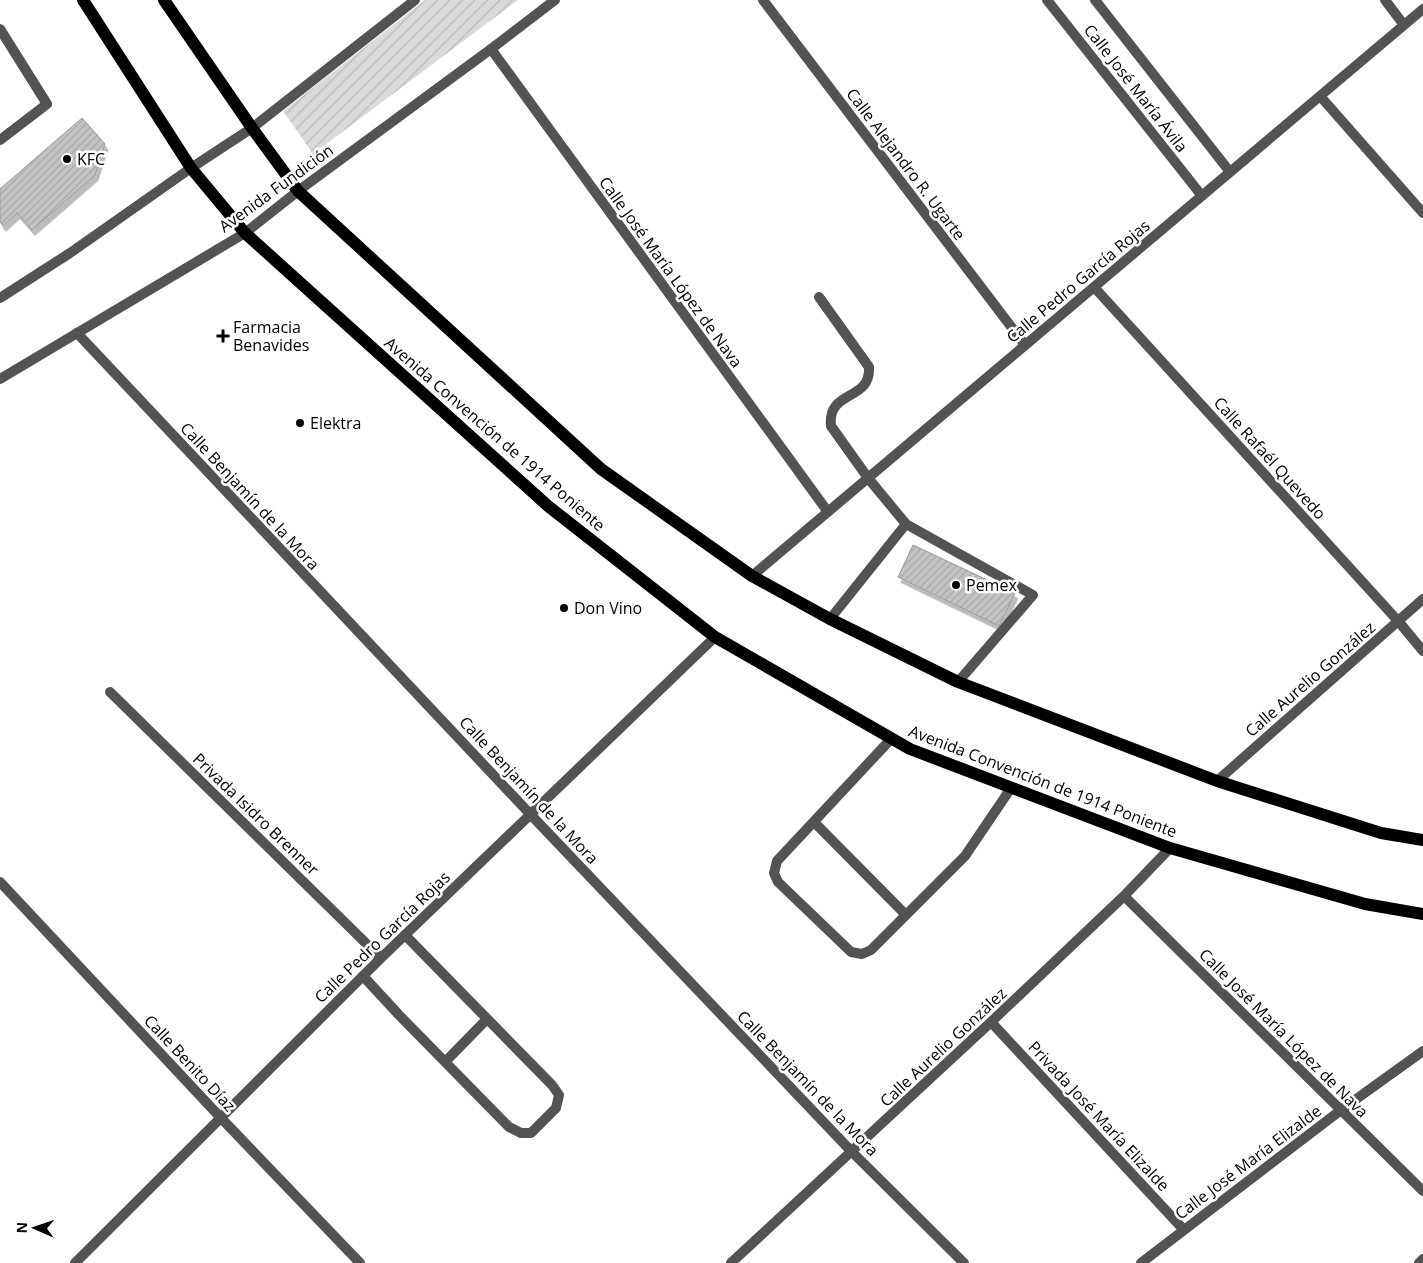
<svg xmlns="http://www.w3.org/2000/svg" width="1423" height="1263" viewBox="0 0 1423 1263" font-family="'Open Sans',sans-serif">
  <style>
    .garden { fill: url(#garden-furrows) }
    .building { fill: url(#building-hatch); stroke: #979797; filter: url(#shadow) }
    .lines { fill: none; stroke-linecap: round; stroke-linejoin: round }
    .service { stroke: #535353; stroke-width: 10 }
    .minor { stroke: #535353; stroke-width: 10 }
    .tertiary { stroke: #535353; stroke-width: 10 }
    .primary { stroke: #000; stroke-width: 12 }
    .poi-dot { fill: #000; stroke: #fff; stroke-width: 2 }
    .labels { text-anchor: middle; stroke-width: 5; stroke-linejoin: round; paint-order: stroke }
    .street-label { font-size: 16px; fill: #000; stroke: #fff }
    .poi-label { font-size: 16px; fill: #000; stroke: #fff; text-anchor: start }
  </style>
  <defs>
    <pattern id="garden-furrows" width="10" height="10" patternUnits="userSpaceOnUse" patternTransform="scale(1.25)"><rect width="10" height="10" fill="#dadada"/><path d="M-1 1l2-2M0 10L10 0M9 11l2-2" fill="none" stroke="#b9b9b9"/></pattern>
    <pattern id="building-hatch" width="6" height="6" patternUnits="userSpaceOnUse" patternTransform="scale(1.25)"><rect width="6" height="6" fill="#c3c3c3"/><path d="M-1 1l2-2M0 6l6-6M5 7l2-2" fill="none" stroke="#a6a6a6"/></pattern>
    <filter id="shadow"><feDropShadow dx="3" dy="5.5" stdDeviation="0" flood-color="#0004"/></filter>
  </defs>
  <rect width="100%" height="100%" fill="#fff"/>
  <path class="garden" d="M425,0H518L313,154L283,111Z"/>
  <path class="building" d="M82,118L105,144L95,175L32,230L17,213L3,226L0,222V189Z
    M913,545L1015,593L999,626L898,577Z"/>
  <g class="lines">
    <path class="service" d="M0,29L47,104L0,140
      M819,297L869,367C871,402 827,389 831,426L868,478L906,524
      M830,619L906,524L1033,595L958,682
      M891,739L777,861L774,873L778,882L851,952L862,954L871,950L965,856L1011,788
      M814,822L906,915
      M363,976L399,1015L509,1127L521,1133H531L556,1108L559,1095L552,1085L405,935
      M445,1062L487,1019"/>
    <path class="minor" d="M763,0L1025,345
      M1047,0L1202,196
      M1095,0L1230,172
      M1385,0L1404,25
      M491,49L828,512
      M1320,96L1423,213
      M1094,287L1399,622L1423,651
      M77,333L531,815L852,1152L964,1263
      M752,576L1423,9
      M110,692L381,958
      M1217,781L1423,599
      M0,882L221,1118L360,1263
      M1124,896L1423,1191
      M991,1022L1184,1230
      M75,1263L381,958L715,637
      M731,1263L991,1022L1124,896L1170,848
      M1141,1263L1341,1110L1423,1051
      M1419,1263L1423,1259"/>
    <path class="tertiary" d="M0,298L70,253L191,168L252,128L415,0
      M0,379L245,233L298,191L491,49L555,0"/>
    <path class="primary" d="M83,0L191,168L245,233L548,506L715,637L910,749L1170,848L1365,904L1423,914
      M164,0L252,128L298,191L601,469L752,576L830,619L958,682L1217,781L1381,833L1423,840"/>
  </g>
  <g class="poi-dot">
    <circle cx="67" cy="159" r="5"/>
    <path d="M220.5 328.5h5v5h5v5h-5v5h-5v-5h-5v-5h5z"/>
    <circle cx="300" cy="423" r="5"/>
    <circle cx="956" cy="585" r="5"/>
    <circle cx="564" cy="608" r="5"/>
  </g>
  <g class="labels">
    <g class="street-label">
      <text transform="translate(1136 88) rotate(52)" y="6">Calle José María Ávila</text>
      <text transform="translate(906 164) rotate(53)" y="6">Calle Alejandro R. Ugarte</text>
      <text transform="translate(276 188) rotate(-36)" y="6">Avenida Fundición</text>
      <text transform="translate(671 272) rotate(54)" y="6">Calle José María López de Nava</text>
      <text transform="translate(1078 281) rotate(-40)" y="6">Calle Pedro García Rojas</text>
      <text transform="translate(495 434) rotate(41)" y="6">Avenida Convención de 1914 Poniente</text>
      <text transform="translate(1270 458) rotate(48)" y="6">Calle Rafaél Quevedo</text>
      <text transform="translate(250 496) rotate(47)" y="6">Calle Benjamín de la Mora</text>
      <text transform="translate(1310 679) rotate(-41)" y="6">Calle Aurelio González</text>
      <text transform="translate(1043 781) rotate(21)" y="6">Avenida Convención de 1914 Poniente</text>
      <text transform="translate(529 790) rotate(47)" y="6">Calle Benjamín de la Mora</text>
      <text transform="translate(256 814) rotate(44)" y="6">Privada Isidro Brenner</text>
      <text transform="translate(382 937) rotate(-44)" y="6">Calle Pedro García Rojas</text>
      <text transform="translate(1284 1033) rotate(45)" y="6">Calle José María López de Nava</text>
      <text transform="translate(943 1047) rotate(-43)" y="6">Calle Aurelio González</text>
      <text transform="translate(190 1063) rotate(47)" y="6">Calle Benito Díaz</text>
      <text transform="translate(808 1083) rotate(46)" y="6">Calle Benjamín de la Mora</text>
      <text transform="translate(1099 1116) rotate(47)" y="6">Privada José María Elizalde</text>
      <text transform="translate(1248 1162) rotate(-37)" y="6">Calle José María Elizalde</text>
    </g>
    <g class="poi-label">
      <text x="77" y="165">KFC</text>
      <text x="233" y="333">Farmacia<tspan x="233" dy="18">Benavides</tspan></text>
      <text x="310" y="429">Elektra</text>
      <text x="966" y="591">Pemex</text>
      <text x="574" y="614">Don Vino</text>
    </g>
  </g>
  <g transform="translate(35 1228) rotate(272)" stroke="#ffffff" stroke-width="4" paint-order="stroke">
  <path d="M0-4L9 19L0 12L-9 19Z" fill="#000000"/>
  <text y="-8" font-size="14" font-weight="bold" text-anchor="middle" fill="#000000">N</text>
  </g>
</svg>
